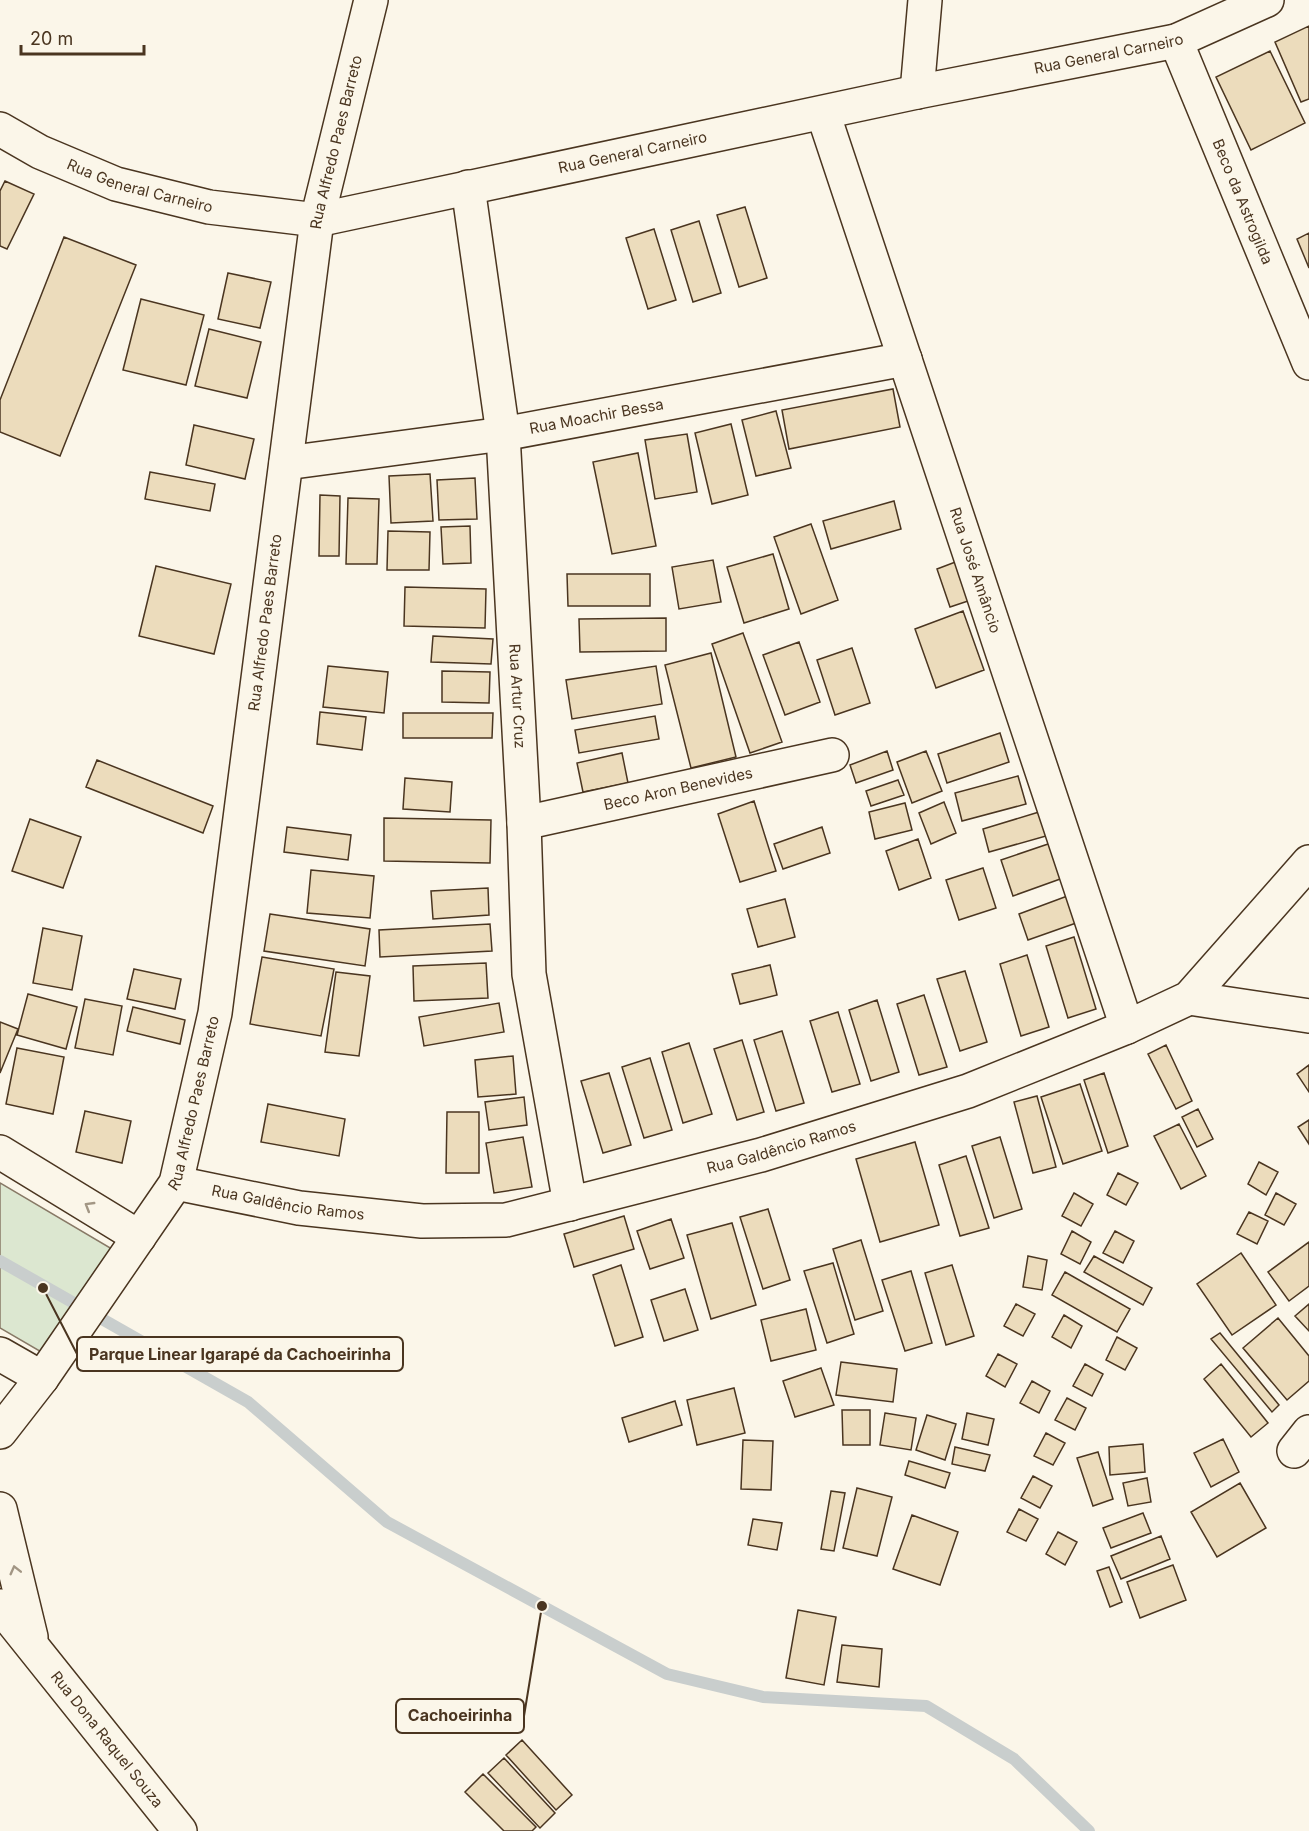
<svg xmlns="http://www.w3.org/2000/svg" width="1309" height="1831" viewBox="0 0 1309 1831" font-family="Inter,sans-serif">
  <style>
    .green { fill: #dce7d0; stroke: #887966; stroke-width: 1.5 }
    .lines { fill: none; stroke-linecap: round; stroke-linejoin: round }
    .stream { stroke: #c9cecd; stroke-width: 12 }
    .building { fill: #ecdcbc; stroke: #4a3520; stroke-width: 1.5 }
    .minor-casing { stroke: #4a3520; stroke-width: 36 }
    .minor { stroke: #fbf6e9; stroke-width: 33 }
    .oneway { stroke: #a29684 }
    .labels { text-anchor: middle; stroke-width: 4.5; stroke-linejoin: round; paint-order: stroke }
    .street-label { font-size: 15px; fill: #4a3520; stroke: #fbf6e9 }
    .leader { fill: none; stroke: #4a3520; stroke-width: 2 }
    .callout-dot { fill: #4a3520; stroke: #fbf6e9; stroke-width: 2 }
    .callout { fill: #fbf6e9; stroke: #4a3520; stroke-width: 2 }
    .callout-label { font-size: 16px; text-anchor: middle; font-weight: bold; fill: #4a3520 }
  </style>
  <rect width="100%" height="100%" fill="#fbf6e9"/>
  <path class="green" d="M0,1183L112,1249L43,1353L0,1328Z"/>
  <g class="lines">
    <path class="stream" d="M0,1261L248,1402L387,1522L667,1674L763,1697L926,1706L1014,1759L1089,1831"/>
  </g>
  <path class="building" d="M1309,26V99L1301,102L1275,42Z
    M1270,51L1305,123L1251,150L1216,77Z
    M5,181L34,194L7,249L0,246V191Z
    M745,207L767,278L739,287L717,215Z
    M699,221L721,293L693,302L671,230Z
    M654,229L676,300L648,309L626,238Z
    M1309,233V268L1297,239Z
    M64,237L136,265L60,456L0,432V400Z
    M228,273L271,282L260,328L218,319Z
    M141,299L204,315L186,385L123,370Z
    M209,329L261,342L247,398L195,386Z
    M893,389L900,427L789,449L782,410Z
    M776,411L791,468L756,476L742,420Z
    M731,424L748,495L712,504L695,433Z
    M194,425L254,439L245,479L186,465Z
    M687,434L697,492L655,499L645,440Z
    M638,453L656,546L612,554L593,462Z
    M150,472L215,484L210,511L145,499Z
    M430,474L433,521L391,523L389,476Z
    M475,478L477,519L439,520L437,480Z
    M320,495L340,496L339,556H319Z
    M348,498L379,499L377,564H346Z
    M894,501L901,529L831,549L823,521Z
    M811,524L838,600L801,614L774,537Z
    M470,526L471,563L443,564L441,527Z
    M388,531L430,532L429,570H387Z
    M773,554L789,609L744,623L727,567Z
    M713,560L721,602L679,609L672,567Z
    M958,561L971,600L950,607L937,569Z
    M156,566L231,584L214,654L139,636Z
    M567,574H650V606H568Z
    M405,587L486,589L485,628L404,626Z
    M963,611L984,670L936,688L915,629Z
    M666,618V651L580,652L579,619Z
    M743,633L782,742L750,753L712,644Z
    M433,636L493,639L491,664L431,662Z
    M799,642L820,702L785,715L763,655Z
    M852,648L870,703L835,715L817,660Z
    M711,653L736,757L691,768L665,665Z
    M328,666L388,672L384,713L323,707Z
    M656,666L662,704L572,719L566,680Z
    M442,671L490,672L489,703L442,702Z
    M320,712L366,717L362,750L317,744Z
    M403,713H493L492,738H403Z
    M655,716L659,739L579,753L575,730Z
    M1000,733L1009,762L947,783L938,754Z
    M887,751L893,770L856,783L850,765Z
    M926,751L942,791L912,803L897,762Z
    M622,753L628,783L583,792L577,763Z
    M97,760L213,806L203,833L86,787Z
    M1018,776L1026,804L962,821L955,793Z
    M405,778L452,782L450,812L403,809Z
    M898,780L904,795L871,806L866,791Z
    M754,801L776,871L740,882L718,814Z
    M944,802L956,833L931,844L919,813Z
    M905,803L912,830L875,839L869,812Z
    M1039,812L1046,836L989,852L983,829Z
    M384,818L491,820L490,863L384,861Z
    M30,819L81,837L63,888L12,871Z
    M287,827L351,835L348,860L284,852Z
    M822,827L830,853L783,869L774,844Z
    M918,839L931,878L899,890L886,851Z
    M1051,843L1063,878L1013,896L1001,860Z
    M983,868L996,908L959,920L946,880Z
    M311,870L374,876L370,918L307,913Z
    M488,888L489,915L433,919L431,891Z
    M1070,895L1079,922L1028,940L1019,914Z
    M785,899L795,937L758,947L747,909Z
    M270,914L370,929L365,966L264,951Z
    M490,924L492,951L380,957L379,930Z
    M43,928L82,936L72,990L33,983Z
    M1074,937L1096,1009L1068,1018L1046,946Z
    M1027,955L1049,1027L1021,1036L1000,964Z
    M262,957L334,969L321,1036L250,1024Z
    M486,963L488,998L414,1001L413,966Z
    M770,965L777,995L740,1004L732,974Z
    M134,969L181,979L175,1009L127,999Z
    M965,971L987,1042L960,1051L937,979Z
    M336,972L370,976L359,1056L325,1052Z
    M28,994L77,1007L66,1049L17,1035Z
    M924,995L947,1067L919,1075L897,1004Z
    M85,999L122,1006L113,1055L75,1048Z
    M877,1000L899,1072L871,1081L849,1010Z
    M499,1003L504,1032L424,1046L419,1017Z
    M133,1007L185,1020L180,1044L127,1031Z
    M838,1012L860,1084L832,1092L810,1021Z
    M0,1022L18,1029L0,1073Z
    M782,1031L804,1103L776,1111L754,1040Z
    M742,1040L764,1112L737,1120L714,1049Z
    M689,1043L712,1114L683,1123L662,1052Z
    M1166,1045L1192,1101L1176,1109L1148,1054Z
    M17,1048L64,1057L53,1114L6,1104Z
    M513,1056L516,1094L478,1097L475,1060Z
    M650,1058L672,1130L644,1138L622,1067Z
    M1309,1065V1092L1297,1074Z
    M609,1073L631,1145L603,1153L581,1081Z
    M1104,1073L1128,1146L1108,1153L1084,1080Z
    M1080,1084L1102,1151L1063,1164L1041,1097Z
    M1037,1096L1056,1167L1033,1173L1014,1102Z
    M524,1097L527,1125L489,1130L485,1102Z
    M268,1104L345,1119L339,1156L261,1142Z
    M1198,1109L1213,1139L1197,1147L1182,1117Z
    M85,1111L131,1121L122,1163L76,1152Z
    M447,1112H479V1173H446Z
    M1309,1120V1144L1298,1127Z
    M1179,1124L1206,1176L1181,1189L1154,1136Z
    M523,1137L532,1187L494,1193L486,1143Z
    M1000,1137L1022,1209L994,1218L972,1146Z
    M915,1142L939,1225L880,1242L856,1159Z
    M966,1156L989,1228L960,1236L939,1165Z
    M1259,1162L1278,1172L1266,1195L1248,1184Z
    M1118,1173L1138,1183L1126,1205L1107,1195Z
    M1074,1193L1093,1204L1081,1226L1062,1216Z
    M1276,1193L1296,1204L1284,1225L1265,1215Z
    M768,1209L790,1280L763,1289L740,1217Z
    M1249,1212L1268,1221L1257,1244L1237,1234Z
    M624,1216L634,1249L574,1267L564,1234Z
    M671,1219L684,1258L650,1269L637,1231Z
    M732,1223L756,1305L711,1319L687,1235Z
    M1072,1231L1091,1242L1080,1264L1061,1254Z
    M1115,1231L1134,1241L1123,1263L1103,1253Z
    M861,1240L883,1311L855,1320L833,1249Z
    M1309,1242V1286L1289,1301L1268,1272Z
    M1241,1253L1276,1305L1232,1335L1197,1284Z
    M1028,1256L1047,1260L1042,1290L1023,1287Z
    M1094,1256L1152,1288L1143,1305L1084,1272Z
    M833,1263L854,1334L827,1343L804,1271Z
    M621,1265L643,1337L615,1346L593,1275Z
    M952,1265L974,1336L946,1345L925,1273Z
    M911,1271L932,1343L905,1351L882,1280Z
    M1065,1272L1130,1309L1117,1332L1052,1295Z
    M685,1289L698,1330L664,1341L651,1300Z
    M1016,1304L1035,1314L1023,1336L1004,1326Z
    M1309,1304V1331L1295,1316Z
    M806,1309L816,1350L771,1361L761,1320Z
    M1064,1315L1082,1326L1071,1348L1052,1337Z
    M1278,1318L1309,1356V1381L1287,1400L1243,1348Z
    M1220,1333L1279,1405L1272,1412L1211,1339Z
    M1117,1337L1137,1348L1125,1370L1106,1360Z
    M998,1354L1017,1364L1005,1387L986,1376Z
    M841,1362L897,1369L893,1402L836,1395Z
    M1085,1364L1103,1374L1092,1396L1073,1386Z
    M1221,1364L1268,1423L1251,1437L1204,1379Z
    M821,1368L834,1405L795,1417L783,1381Z
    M1032,1381L1050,1391L1039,1413L1020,1403Z
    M734,1388L745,1433L697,1445L687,1400Z
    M1067,1398L1086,1408L1075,1430L1055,1420Z
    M675,1401L682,1425L629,1442L622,1418Z
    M842,1410H870V1445H843Z
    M885,1413L916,1418L911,1450L880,1445Z
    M967,1413L994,1419L988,1445L962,1439Z
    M927,1415L956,1424L945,1460L916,1450Z
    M1046,1433L1065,1443L1053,1465L1034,1456Z
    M1223,1439L1239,1472L1211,1487L1194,1453Z
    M743,1440L773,1441L771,1490L741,1489Z
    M1143,1444L1145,1472L1110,1475L1109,1447Z
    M955,1447L990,1455L985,1471L952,1464Z
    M1098,1452L1113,1499L1093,1506L1077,1458Z
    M909,1461L950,1473L945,1488L905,1475Z
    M1033,1476L1052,1486L1040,1508L1021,1498Z
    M1147,1478L1151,1502L1128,1506L1123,1483Z
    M1240,1483L1266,1528L1217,1557L1191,1512Z
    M857,1488L892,1497L877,1556L843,1548Z
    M831,1491L845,1493L834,1551L821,1549Z
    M1019,1509L1038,1519L1026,1541L1007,1532Z
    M1143,1513L1151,1533L1111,1548L1103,1528Z
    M912,1515L958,1532L940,1585L893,1569Z
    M753,1519L782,1523L777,1550L748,1545Z
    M1058,1532L1077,1542L1065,1565L1046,1554Z
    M1161,1536L1170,1559L1121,1579L1111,1556Z
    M1173,1565L1186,1600L1140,1618L1127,1582Z
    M1109,1567L1122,1602L1110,1607L1097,1571Z
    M798,1610L836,1617L824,1685L786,1678Z
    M842,1645L882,1649L879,1687L837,1682Z
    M522,1740L572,1795L556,1810L506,1755Z
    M504,1758L555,1813L540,1828L488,1773Z
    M483,1774L536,1827L532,1831H504L465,1792Z"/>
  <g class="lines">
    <g class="minor-casing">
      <g id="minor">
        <path id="s1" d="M1176,41L1309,363"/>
        <path d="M917,92L925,0"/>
        <path id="s2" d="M823,113L1127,1027"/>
        <path id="s3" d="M0,129L40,152L116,184L209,207L317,220L917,92L1176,41L1267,0"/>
        <path id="s4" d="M468,187L503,434L524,823L529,974L570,1204"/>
        <path id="s5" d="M286,463L503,434L905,359"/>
        <path id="s6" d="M524,823L832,755"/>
        <path d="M1189,998L1309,1016"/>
        <path d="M0,1152L139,1237"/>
        <path id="s7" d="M176,1183L299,1208L422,1221L506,1220L761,1155L968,1091L1127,1027L1189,998L1309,862"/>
        <path d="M0,1354L42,1378"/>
        <path id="s8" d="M0,1432L42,1378L176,1183L215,1013L317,220L371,0"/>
        <path d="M1294,1451L1309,1432"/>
        <path d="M0,1509L31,1637"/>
        <path id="s9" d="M0,1606L180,1831"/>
      </g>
    </g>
    <use href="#minor" class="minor"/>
  </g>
  <defs><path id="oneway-chevron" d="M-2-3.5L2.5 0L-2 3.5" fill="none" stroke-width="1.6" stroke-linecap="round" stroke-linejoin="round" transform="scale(1.5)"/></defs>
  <g class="oneway">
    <use href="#oneway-chevron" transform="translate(89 1206) rotate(-149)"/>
    <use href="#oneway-chevron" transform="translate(15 1570) rotate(-104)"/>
  </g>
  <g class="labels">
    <g class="street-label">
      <text dy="5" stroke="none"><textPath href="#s3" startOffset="1142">Rua General Carneiro</textPath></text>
      <text dy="5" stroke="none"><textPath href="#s8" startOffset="1359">Rua Alfredo Paes Barreto</textPath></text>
      <text dy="5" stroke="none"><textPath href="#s3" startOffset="656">Rua General Carneiro</textPath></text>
      <text dy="5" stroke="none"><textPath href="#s3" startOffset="152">Rua General Carneiro</textPath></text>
      <text dy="5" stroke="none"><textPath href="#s1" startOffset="174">Beco da Astrogilda</textPath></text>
      <text dy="5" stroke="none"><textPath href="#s5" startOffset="314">Rua Moachir Bessa</textPath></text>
      <text dy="5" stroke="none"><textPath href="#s2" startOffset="482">Rua José Amâncio</textPath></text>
      <text dy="5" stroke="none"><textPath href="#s8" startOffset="873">Rua Alfredo Paes Barreto</textPath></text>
      <text dy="5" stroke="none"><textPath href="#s4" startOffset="512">Rua Artur Cruz</textPath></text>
      <text dy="5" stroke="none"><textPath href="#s6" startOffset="158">Beco Aron Benevides</textPath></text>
      <text dy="5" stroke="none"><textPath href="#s8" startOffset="387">Rua Alfredo Paes Barreto</textPath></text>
      <text dy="5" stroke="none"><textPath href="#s7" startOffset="618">Rua Galdêncio Ramos</textPath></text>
      <text dy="5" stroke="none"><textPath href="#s7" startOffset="114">Rua Galdêncio Ramos</textPath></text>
      <text dy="5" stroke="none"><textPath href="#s9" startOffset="171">Rua Dona Raquel Souza</textPath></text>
    </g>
  </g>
  <path class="leader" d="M43 1288L77 1354M542 1606L524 1716"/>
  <g class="callout-dot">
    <circle cx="43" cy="1288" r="6"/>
    <circle cx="542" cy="1606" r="6"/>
  </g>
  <g class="callout">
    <rect x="77" y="1337" width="326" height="34" rx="6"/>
    <rect x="396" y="1699" width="128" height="34" rx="6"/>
  </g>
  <g class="callout-label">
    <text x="240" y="1360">Parque Linear Igarapé da Cachoeirinha</text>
    <text x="460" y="1721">Cachoeirinha</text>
  </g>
  <path d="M21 45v9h123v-9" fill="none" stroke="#4a3520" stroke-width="3"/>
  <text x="30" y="45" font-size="18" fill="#4a3520" stroke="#fbf6e9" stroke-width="4.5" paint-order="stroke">20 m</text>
</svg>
